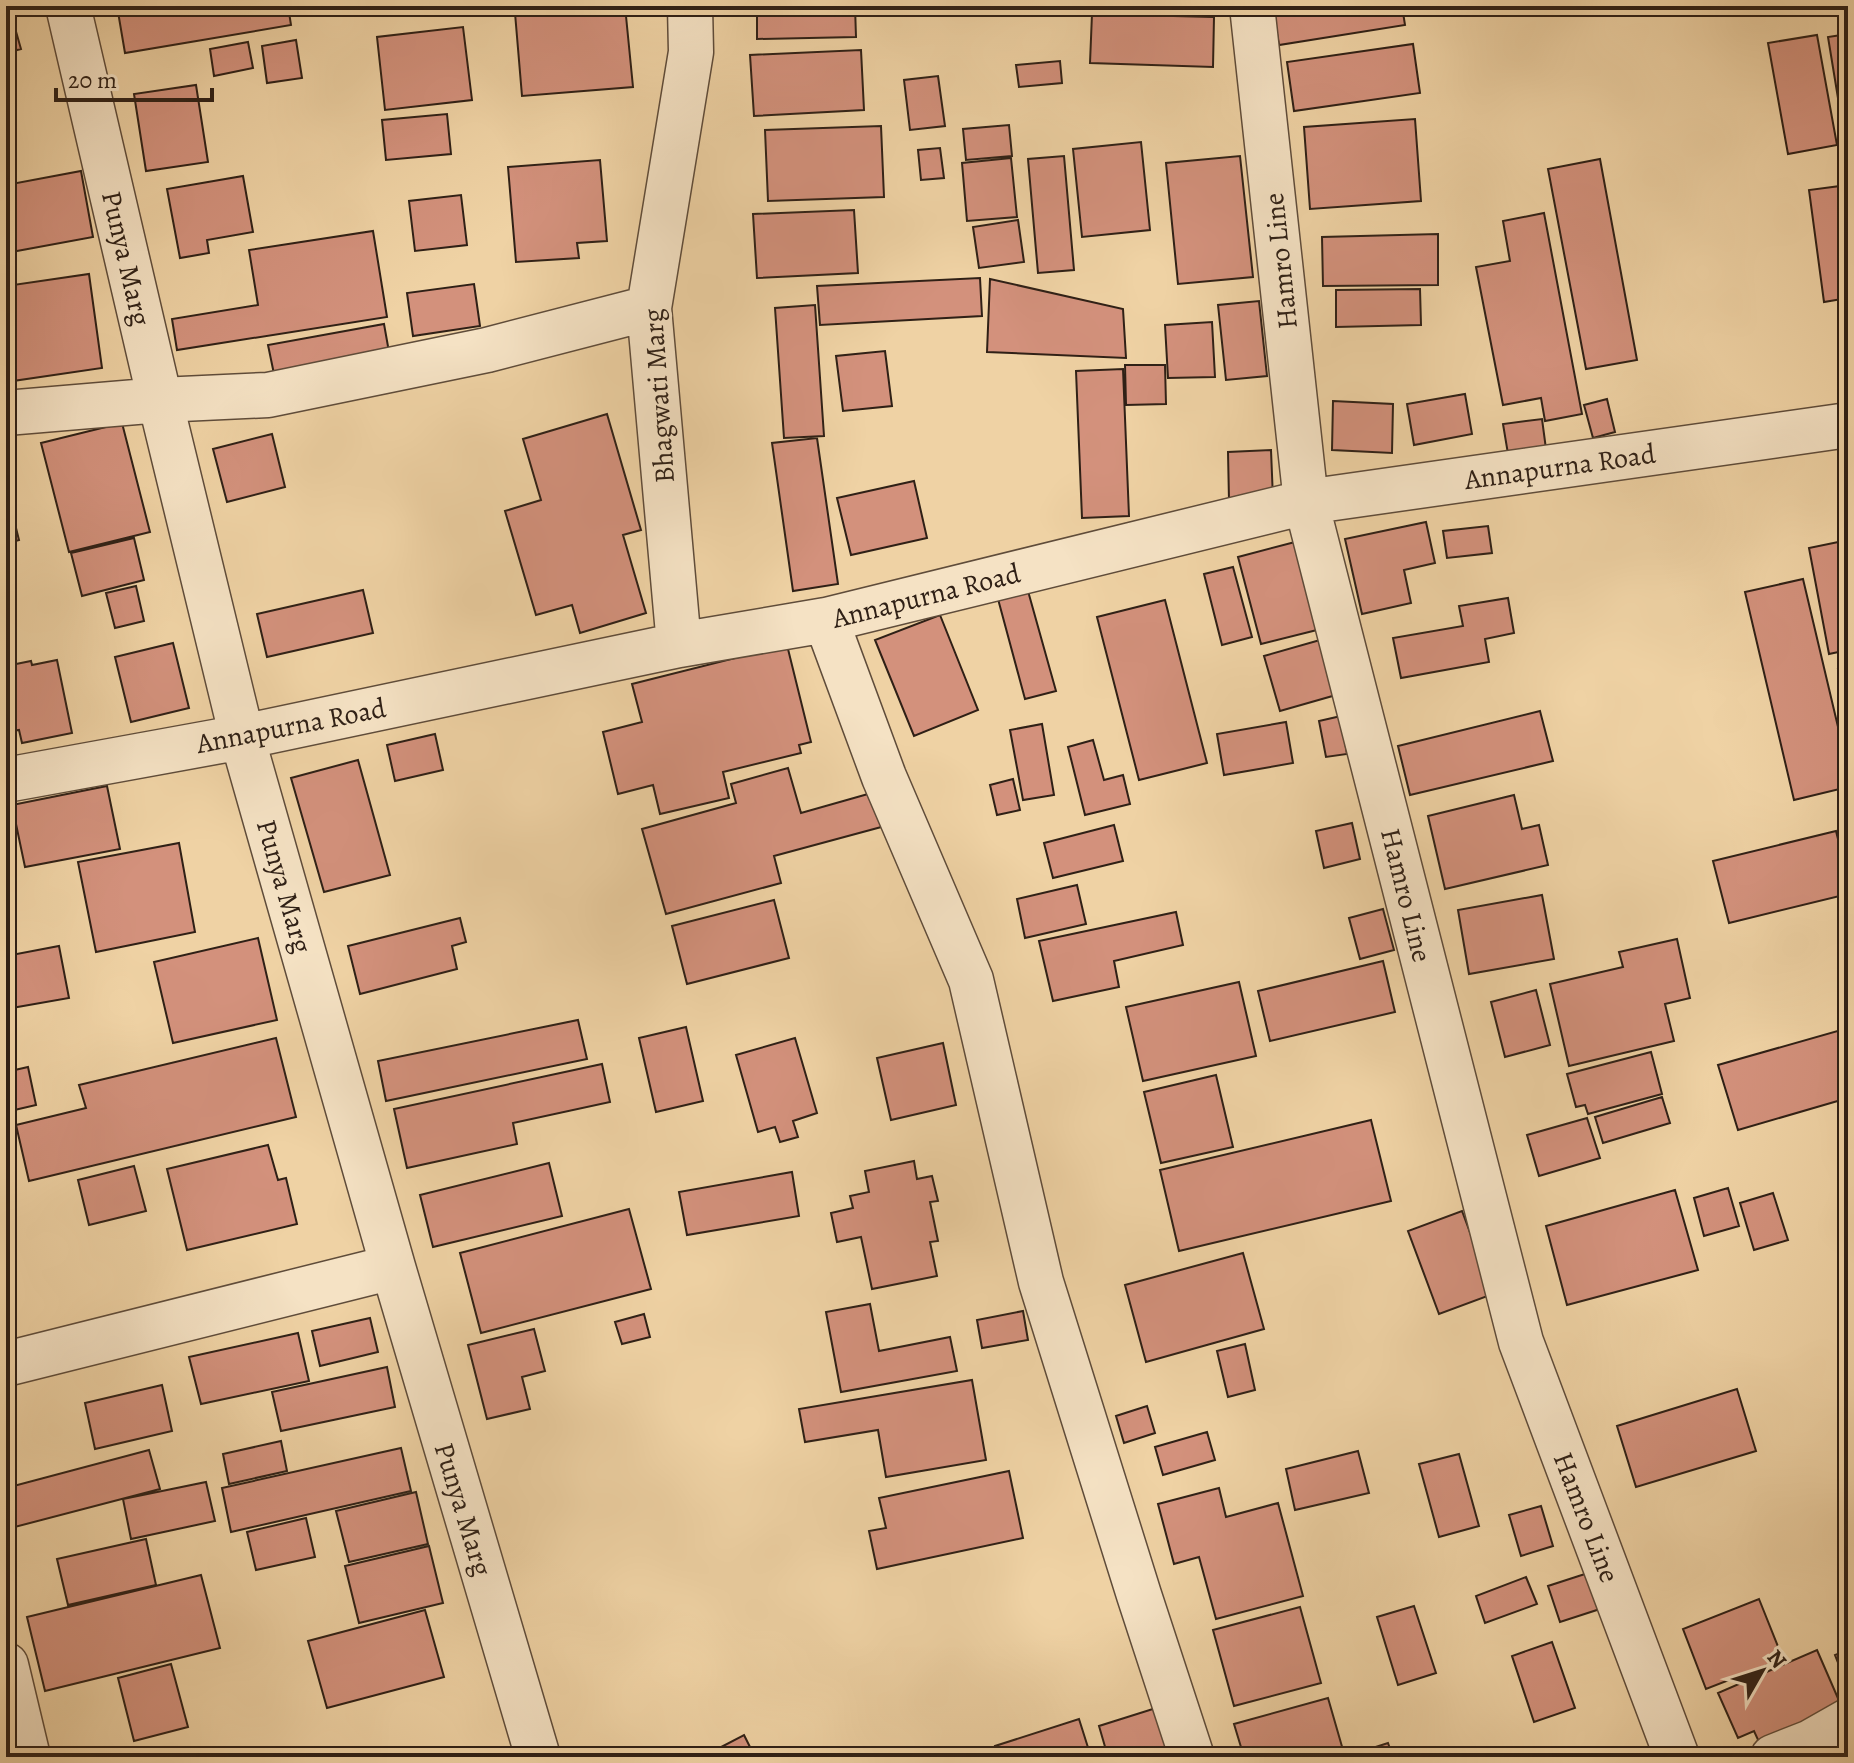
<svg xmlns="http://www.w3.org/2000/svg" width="1854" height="1763" viewBox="0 0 1854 1763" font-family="Alegreya,serif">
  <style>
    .building { fill: #d3917c; stroke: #2f2016; stroke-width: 2 }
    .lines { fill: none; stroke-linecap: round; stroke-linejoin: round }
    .minor-casing { stroke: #5f4c3a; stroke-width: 47 }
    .minor { stroke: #f5e2c4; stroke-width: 44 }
    .labels { text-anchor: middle; stroke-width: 6; stroke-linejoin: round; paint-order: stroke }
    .street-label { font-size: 28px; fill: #2f2016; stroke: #f5e2c4 }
  </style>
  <rect width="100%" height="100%" fill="#efd2a4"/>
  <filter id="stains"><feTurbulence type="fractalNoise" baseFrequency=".0025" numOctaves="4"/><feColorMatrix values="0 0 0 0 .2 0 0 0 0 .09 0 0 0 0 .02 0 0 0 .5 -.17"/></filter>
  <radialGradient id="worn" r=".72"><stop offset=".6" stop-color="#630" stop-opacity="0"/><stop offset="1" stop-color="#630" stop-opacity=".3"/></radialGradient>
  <path class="building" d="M117,6H288L291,25L125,53Z
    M611,6H625L633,87L522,96L515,13Z
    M757,6H855L856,37L757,39Z
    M1272,6H1402L1405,25L1279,45Z
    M9,7L21,49L6,53L10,68L6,69V8Z
    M1092,14L1214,17L1213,67L1090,63Z
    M463,27L472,100L385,110L377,37Z
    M1848,34V146L1846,147L1828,37Z
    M1817,35L1837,145L1788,154L1768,43Z
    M296,40L302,78L267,83L262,46Z
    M248,42L253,68L214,76L210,49Z
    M1413,44L1420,93L1294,111L1287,62Z
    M861,50L864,110L754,116L750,55Z
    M1060,61L1062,83L1019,87L1016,65Z
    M938,76L945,126L910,130L904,80Z
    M196,85L208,162L146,171L134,94Z
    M447,114L451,154L386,160L382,120Z
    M1415,119L1421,201L1310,209L1304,127Z
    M1009,125L1012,156L966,160L963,129Z
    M881,126L884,197L768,201L765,130Z
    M1141,142L1150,230L1082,237L1073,149Z
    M940,148L944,178L921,180L918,150Z
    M1064,156L1074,270L1038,273L1028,159Z
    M1240,156L1253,277L1178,284L1166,163Z
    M1011,158L1017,217L967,221L962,163Z
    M1600,159L1637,360L1586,369L1548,169Z
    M600,160L607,241L577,243L579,258L516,262L508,167Z
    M81,171L93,237L6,253V185Z
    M243,176L253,232L207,240L209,253L180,258L167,189Z
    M1848,185V298L1824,302L1809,190Z
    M461,195L467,245L415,251L409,201Z
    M854,210L858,273L757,278L753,214Z
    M1544,213L1582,414L1545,421L1541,398L1503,405L1476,267L1510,261L1503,221Z
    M1018,220L1024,262L979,268L973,227Z
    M373,231L387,317L177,350L172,319L258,305L249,250Z
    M1438,234V285L1323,286L1322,237Z
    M89,274L102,368L6,382V286Z
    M980,278L982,316L820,325L817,286Z
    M990,279L1123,309L1126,358L987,352Z
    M474,284L480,326L413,336L407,293Z
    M1420,289L1421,325L1336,327V290Z
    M1259,301L1267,376L1226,380L1218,305Z
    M815,305L824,436L784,438L775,308Z
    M1212,322L1215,377L1168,378L1165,325Z
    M384,324L389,352L274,374L268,345Z
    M885,351L892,406L843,411L836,356Z
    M1125,365H1165L1166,404L1126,405Z
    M1123,369L1129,516L1082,518L1076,371Z
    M1465,394L1472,434L1414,445L1407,404Z
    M1607,399L1615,432L1593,438L1584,405Z
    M1333,401L1393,404L1392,453L1332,450Z
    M607,414L641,530L623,535L646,613L580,633L572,605L536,615L505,511L541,500L523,439Z
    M1542,419L1546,449L1508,454L1503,424Z
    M122,423L150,532L69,552L41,443Z
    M272,434L285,487L227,502L213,449Z
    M817,438L838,584L793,591L772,443Z
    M1271,450L1273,499L1229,500L1228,452Z
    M914,481L927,538L851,555L837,498Z
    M6,488L19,540L8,543L14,565L6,567Z
    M1426,522L1435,563L1404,570L1411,603L1362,614L1345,539Z
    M1488,526L1492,553L1447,558L1443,531Z
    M134,538L144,580L82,596L71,553Z
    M1848,540V650L1829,654L1809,548Z
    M1295,542L1317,630L1261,644L1238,557Z
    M1233,567L1252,637L1222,645L1204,574Z
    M1803,579L1848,769V787L1794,800L1745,592Z
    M136,586L144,621L115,628L106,593Z
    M363,590L373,633L267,657L257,614Z
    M1028,591L1056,691L1025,699L998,599Z
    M1508,598L1514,633L1485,639L1489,662L1401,678L1393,638L1463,626L1459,606Z
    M1165,600L1207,763L1139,780L1097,617Z
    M940,615L978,710L914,736L875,640Z
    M1320,640L1336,695L1280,711L1264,656Z
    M173,643L189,708L131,722L115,657Z
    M787,645L811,742L799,745L801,753L723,772L729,798L660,814L653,785L618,794L603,732L642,722L632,684Z
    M57,660L72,733L22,743L19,730L6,732V666L31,661L32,665Z
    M1848,666V709L1838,669Z
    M1540,711L1553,761L1410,795L1398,746Z
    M1341,716L1347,754L1326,757L1319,721Z
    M1286,722L1293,763L1224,775L1217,734Z
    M1042,724L1054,795L1023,800L1010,730Z
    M435,734L443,770L395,781L387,745Z
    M1093,740L1104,780L1123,775L1130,804L1085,815L1068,747Z
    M358,760L390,875L324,892L291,778Z
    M788,768L801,813L875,792L885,826L774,856L781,883L666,914L642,829L736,803L731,784Z
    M1013,779L1020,810L997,815L990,785Z
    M107,786L120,849L25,867L12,805Z
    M1514,795L1522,829L1539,825L1548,865L1445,889L1428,816Z
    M1352,823L1360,859L1324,868L1316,831Z
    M1114,825L1123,861L1053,878L1044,843Z
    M1836,831L1848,879V894L1729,923L1713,861Z
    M179,843L195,932L96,952L78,862Z
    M1077,885L1086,924L1025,938L1017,899Z
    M1542,895L1554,959L1469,974L1458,910Z
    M774,900L789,958L687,984L672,926Z
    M1383,909L1394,950L1360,959L1349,918Z
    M1176,912L1183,945L1114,961L1119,987L1053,1001L1039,941Z
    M460,918L466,942L452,946L457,969L360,994L348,946Z
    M258,938L277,1020L173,1043L154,962Z
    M1677,939L1690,998L1665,1004L1674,1041L1569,1066L1550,984L1623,967L1619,952Z
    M59,946L69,998L6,1009V956Z
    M1383,961L1395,1012L1270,1041L1258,991Z
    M1239,982L1256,1056L1143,1081L1126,1007Z
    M1536,990L1550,1045L1505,1057L1491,1002Z
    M578,1020L587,1059L386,1101L378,1061Z
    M686,1027L703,1101L656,1112L639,1038Z
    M1848,1028V1098L1738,1130L1718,1065Z
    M276,1038L296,1117L29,1181L16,1125L86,1108L79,1085Z
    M795,1038L817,1113L793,1121L798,1137L780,1142L775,1127L758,1132L736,1055Z
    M943,1043L956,1105L891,1120L877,1058Z
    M1651,1052L1662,1094L1588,1114L1585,1105L1576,1107L1567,1074Z
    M602,1064L610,1102L513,1123L517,1144L407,1168L394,1109Z
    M28,1067L36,1105L6,1112V1070V1072Z
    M1216,1075L1233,1147L1161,1163L1144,1092Z
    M1662,1097L1670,1123L1603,1143L1595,1117Z
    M1587,1118L1600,1158L1539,1176L1527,1135Z
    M1371,1120L1391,1201L1179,1251L1160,1170Z
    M268,1145L278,1180L286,1178L297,1224L187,1250L167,1169Z
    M914,1161L917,1179L932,1176L938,1201L930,1202L938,1241L930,1242L937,1276L872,1289L861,1237L837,1242L831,1213L853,1208L850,1196L869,1192L865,1171Z
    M549,1163L562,1216L433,1247L420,1195Z
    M134,1166L146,1211L89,1225L78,1180Z
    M792,1172L799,1216L687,1235L679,1192Z
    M1728,1188L1739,1226L1704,1236L1694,1198Z
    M1675,1190L1698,1270L1567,1305L1546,1226Z
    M1773,1193L1788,1240L1754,1250L1740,1203Z
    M629,1209L651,1289L481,1333L460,1253Z
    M1462,1211L1493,1294L1439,1314L1408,1231Z
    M1243,1253L1264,1329L1146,1362L1125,1285Z
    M870,1304L879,1351L950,1337L957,1371L841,1392L826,1312Z
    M1023,1311L1028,1340L982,1348L977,1320Z
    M644,1314L650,1337L622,1344L615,1322Z
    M370,1318L378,1352L320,1366L312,1331Z
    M534,1329L545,1371L522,1377L530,1409L487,1419L468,1345Z
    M298,1333L309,1381L201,1404L189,1357Z
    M1245,1344L1255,1390L1228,1397L1217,1351Z
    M387,1367L395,1407L281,1431L272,1392Z
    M972,1380L986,1460L886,1477L878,1430L805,1442L799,1409Z
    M162,1385L172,1431L95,1449L85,1403Z
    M1737,1389L1756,1451L1636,1487L1617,1426Z
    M1147,1406L1155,1433L1124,1443L1116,1416Z
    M1207,1432L1215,1460L1163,1475L1155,1447Z
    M281,1441L287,1471L229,1484L223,1454Z
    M401,1448L411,1491L231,1532L222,1488Z
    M149,1450L160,1489L7,1529L6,1488Z
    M1358,1451L1369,1493L1295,1510L1286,1469Z
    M1459,1454L1479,1526L1439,1537L1419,1464Z
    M1009,1471L1023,1538L877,1569L869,1531L886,1528L879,1498Z
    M206,1482L215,1521L131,1539L123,1499Z
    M1219,1488L1226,1517L1278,1503L1303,1596L1216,1619L1199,1557L1174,1564L1158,1504Z
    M416,1492L428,1544L349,1562L336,1511Z
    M1541,1506L1553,1546L1521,1556L1509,1515Z
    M306,1518L315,1557L256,1570L247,1532Z
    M146,1539L156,1585L68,1605L57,1559Z
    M429,1546L443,1603L359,1623L345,1566Z
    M1591,1572L1603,1608L1560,1622L1548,1586Z
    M201,1575L220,1648L45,1691L27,1617Z
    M1526,1577L1537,1604L1485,1623L1476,1596Z
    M1759,1599L1783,1659L1706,1689L1683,1629Z
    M1414,1606L1436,1673L1398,1685L1377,1617Z
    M1300,1607L1321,1683L1234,1706L1213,1630Z
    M425,1610L444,1677L327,1708L308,1641Z
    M1552,1642L1575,1708L1534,1722L1512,1656Z
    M1817,1650L1847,1719L1765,1755L1754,1731L1738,1738L1718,1693Z
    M1848,1650V1688L1835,1655Z
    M171,1664L188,1727L134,1741L118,1678Z
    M1328,1698L1345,1757H1244L1234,1724Z
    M1156,1708L1172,1757H1108L1099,1726Z
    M1079,1719L1091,1757H998L995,1746Z
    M744,1735L755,1757H702Z
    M1388,1743L1393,1757H1355L1354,1754Z"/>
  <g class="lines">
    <g class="minor-casing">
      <path id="minor" d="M68,6L160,400L242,737L393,1267L538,1757
        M1252,6L1306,502L1521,1342L1677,1757
        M6,413L160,400L268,395L487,350L649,308
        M826,620L884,777L971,980L1041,1282L1139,1595L1192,1757
        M679,645L649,308L691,52L690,6
        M6,780L242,737L679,645L826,620L1306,502L1848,425
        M6,1364L393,1267
        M6,1665L28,1757
        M1773,1757L1811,1742L1848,1721"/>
    </g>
    <use href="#minor" class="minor"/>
  </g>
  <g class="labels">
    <g class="street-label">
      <text transform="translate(127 258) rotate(77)" y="10">Punya Marg</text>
      <text transform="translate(1280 261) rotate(-96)" y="10">Hamro Line</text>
      <text transform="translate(658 396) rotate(-94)" y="10">Bhagwati Marg</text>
      <text transform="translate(1560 466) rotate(-8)" y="10">Annapurna Road</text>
      <text transform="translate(926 595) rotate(-14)" y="10">Annapurna Road</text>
      <text transform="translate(291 725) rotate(-11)" y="10">Annapurna Road</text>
      <text transform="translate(285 886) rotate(74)" y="10">Punya Marg</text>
      <text transform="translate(1407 895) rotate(76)" y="10">Hamro Line</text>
      <text transform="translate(464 1509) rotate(73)" y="10">Punya Marg</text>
      <text transform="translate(1587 1517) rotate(69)" y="10">Hamro Line</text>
    </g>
  </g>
  <rect width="1854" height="1763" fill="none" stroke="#efd2a4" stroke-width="32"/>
  <rect x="8" y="8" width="1838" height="1747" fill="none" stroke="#2f2016" stroke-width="4"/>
  <rect x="16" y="16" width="1822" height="1731" fill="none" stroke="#2f2016" stroke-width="2"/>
  <g transform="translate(1762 1671) rotate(51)" stroke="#f5e2c4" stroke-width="6" paint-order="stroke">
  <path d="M0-6L14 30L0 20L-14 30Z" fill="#2f2016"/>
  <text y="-12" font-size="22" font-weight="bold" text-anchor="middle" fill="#2f2016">N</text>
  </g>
  <path d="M56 88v12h156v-12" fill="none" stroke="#2f2016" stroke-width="4"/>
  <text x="68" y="88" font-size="24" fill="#2f2016" stroke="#f5e2c4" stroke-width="6" paint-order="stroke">20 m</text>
  <rect width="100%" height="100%" filter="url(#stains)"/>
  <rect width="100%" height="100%" fill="url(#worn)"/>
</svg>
